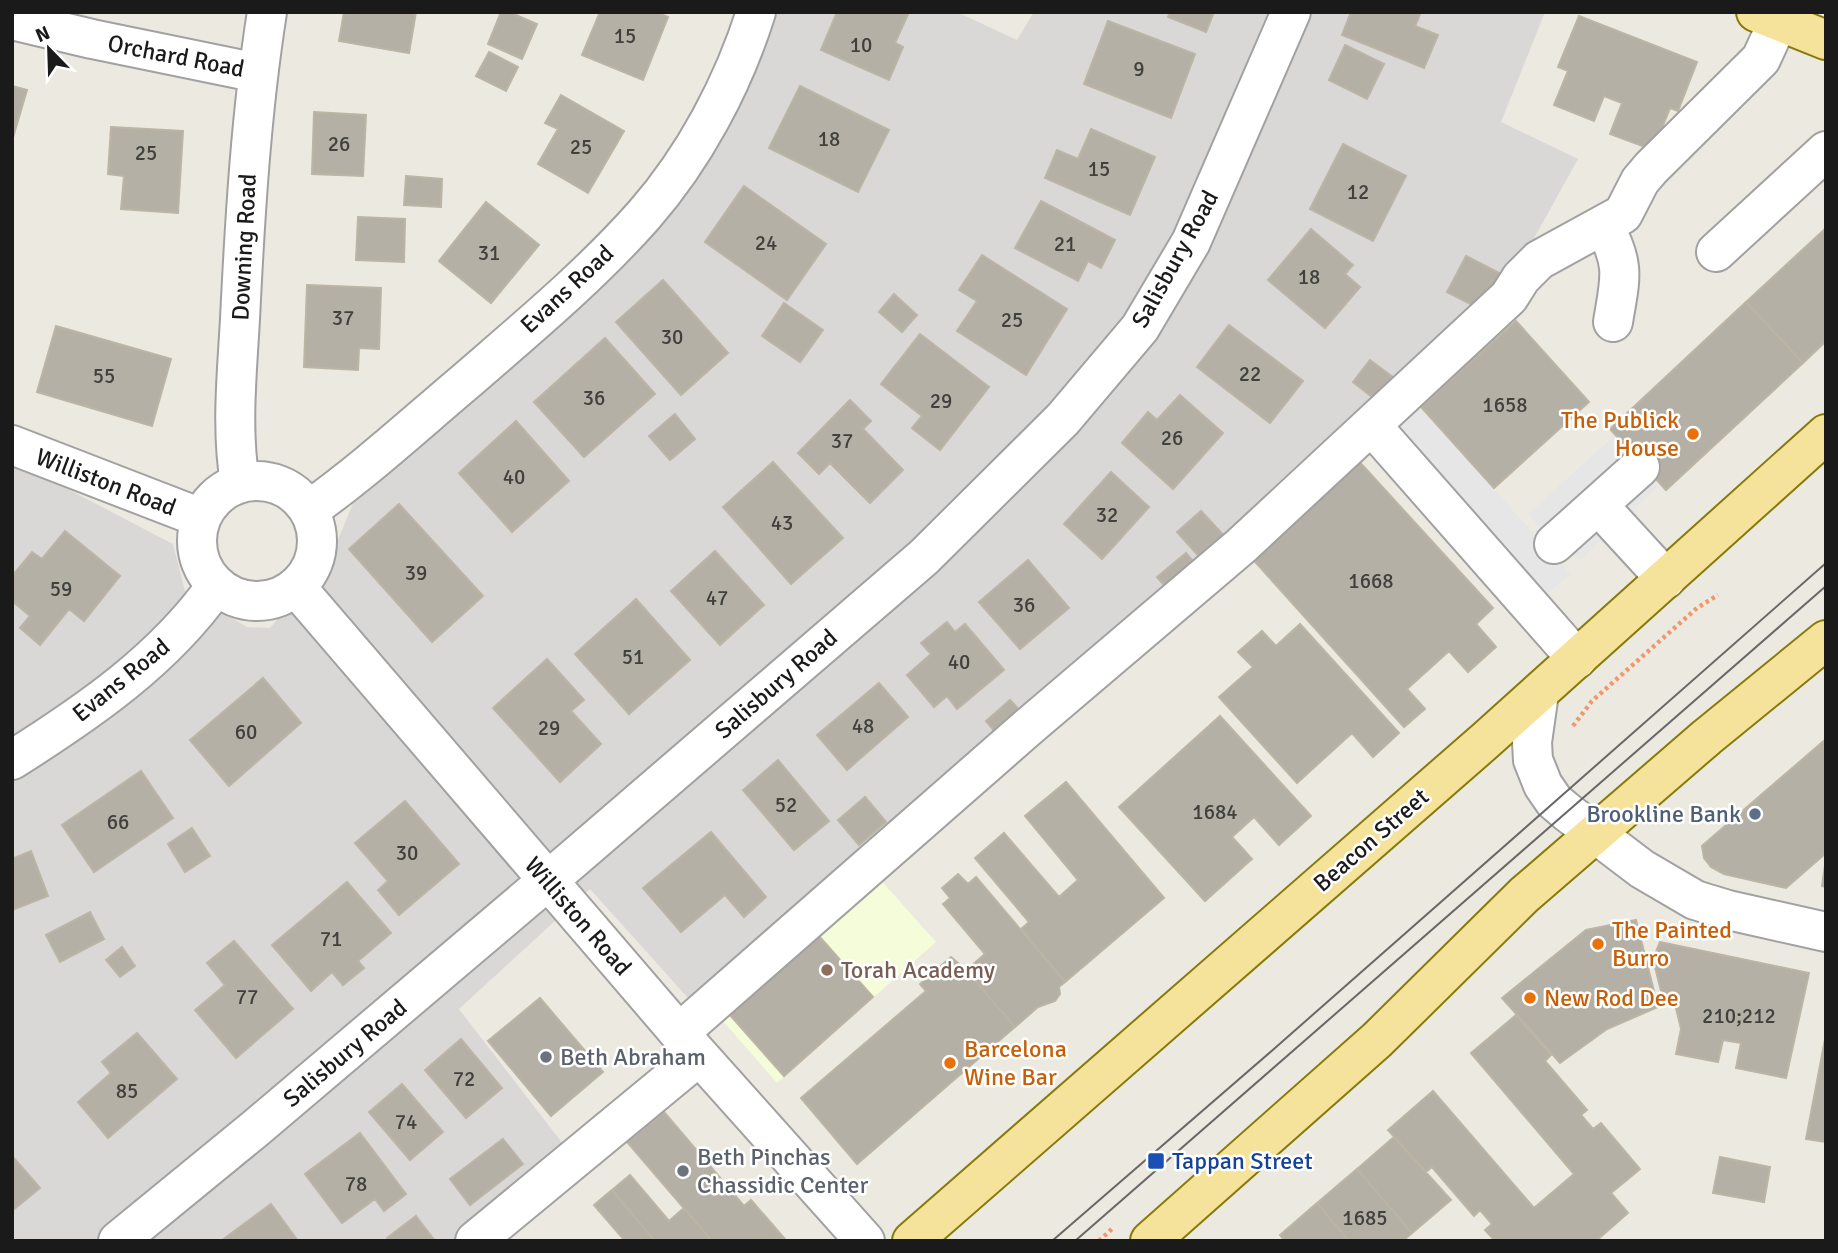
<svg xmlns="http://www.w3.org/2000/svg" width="1838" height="1253" viewBox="0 0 1838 1253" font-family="Signika,sans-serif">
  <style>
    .residential { fill: #d9d8d7 }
    .education { fill: #f4fcd9 }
    .parking { fill: #e6e6e6 }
    .building { fill: #b5b0a6; stroke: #bcb4a4; stroke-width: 2 }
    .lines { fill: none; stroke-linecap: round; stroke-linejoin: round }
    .minor-casing { stroke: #a1a1a1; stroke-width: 42 }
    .major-casing { stroke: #887a09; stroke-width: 42 }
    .path { stroke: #f0986d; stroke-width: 4.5; stroke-dasharray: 3.5 3.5; stroke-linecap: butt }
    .minor { stroke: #fff; stroke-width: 38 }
    .major { stroke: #f5e39c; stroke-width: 38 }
    .tram { stroke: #686868; stroke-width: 2 }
    .food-dot { fill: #e8710a; stroke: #fff; stroke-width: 2.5 }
    .service-dot { fill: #5c6f8a; stroke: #fff; stroke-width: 2.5 }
    .education-dot { fill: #8d6e63; stroke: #fff; stroke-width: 2.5 }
    .worship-dot { fill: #6b7280; stroke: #fff; stroke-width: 2.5 }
    .transit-dot { fill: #1a4fb4; stroke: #fff; stroke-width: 2.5 }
    .labels { text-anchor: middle; stroke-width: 5; stroke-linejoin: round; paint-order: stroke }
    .number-label { font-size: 21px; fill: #41403d }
    .street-label { font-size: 24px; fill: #1a1a1a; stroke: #fff }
    .food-label { font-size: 24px; fill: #c56008; stroke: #fff; text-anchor: start }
    .service-label { font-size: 24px; fill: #4e5e75; stroke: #fff; text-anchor: end }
    .education-label { font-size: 24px; fill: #785e54; stroke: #fff; text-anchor: start }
    .worship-label { font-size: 24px; fill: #5b616d; stroke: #fff; text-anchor: start }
    .transit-label { font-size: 24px; fill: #164399; stroke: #fff; text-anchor: start }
  </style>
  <rect width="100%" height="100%" fill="#eceae0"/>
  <path class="residential" d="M771,12H957L1017,40L1034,12H1545L1501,122L1578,159L1502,296L697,1008L590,889L459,1009L580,1166L487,1241H12V460L173,544L185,591L247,627L270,628L330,559L356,496L659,223L747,90Z"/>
  <path class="education" d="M869,867L936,942L777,1083L709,1005Z"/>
  <path class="parking" d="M1415,403L1571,574L1531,607L1379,432Z
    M1613,437L1658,487L1634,509L1639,515L1606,545L1601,540L1580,561L1568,549L1562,552L1528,514Z"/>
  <path class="building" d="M344,12H416L409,53L339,41Z
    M501,12H509L537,24L522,59L488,44Z
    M600,12H657L668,17L643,80L582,55Z
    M837,12H909L895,43L903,47L889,80L821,50Z
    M1170,12H1214L1206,32L1168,17Z
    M1351,12H1421L1415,26L1438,35L1424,68L1342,35Z
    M1579,16L1697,62L1678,111L1670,108L1653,150L1610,134L1622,103L1604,96L1594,121L1554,105L1568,71L1558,67Z
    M1108,21L1195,54L1171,118L1084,84Z
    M1345,45L1384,64L1367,99L1329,80Z
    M489,52L518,67L506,91L476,76Z
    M12,86L27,90L12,141Z
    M800,86L889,130L858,192L769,148Z
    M561,95L624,131L588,193L538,164L558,129L545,123Z
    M314,112L366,115L363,176L312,174Z
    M111,127L183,131L178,213L121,209L124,176L108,174Z
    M1091,129L1155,157L1130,215L1045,178L1057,150L1078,159Z
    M1343,144L1406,176L1373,241L1310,209Z
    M406,176L442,179L441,207L404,205Z
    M744,186L826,244L787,300L705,242Z
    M1041,201L1115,240L1101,268L1088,261L1078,281L1015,248Z
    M486,202L539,245L491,303L439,261Z
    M358,217L405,219L404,262L356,260Z
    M1826,228V341L1803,363L1746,302Z
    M1311,229L1353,265L1345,274L1360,287L1325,328L1268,280Z
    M982,255L1067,309L1026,375L957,331L977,301L959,290Z
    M1466,256L1501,274L1482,310L1447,292Z
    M663,280L728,353L681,395L616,322Z
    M307,285L381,288L379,349L359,348L358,370L304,367Z
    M894,294L917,315L902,332L879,312Z
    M1746,302L1803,363L1666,490L1610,429Z
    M784,303L823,330L800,362L762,336Z
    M1516,321L1589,402L1494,488L1421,407Z
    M1229,325L1303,381L1270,423L1197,367Z
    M56,326L171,359L152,426L37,392Z
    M920,334L989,387L940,450L912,428L922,416L881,384Z
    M605,338L655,394L584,457L534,402Z
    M1370,360L1398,381L1381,404L1353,382Z
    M1180,395L1223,433L1173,489L1122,443L1148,412L1157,420Z
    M850,400L871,421L863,429L903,470L870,503L830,463L819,474L798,453Z
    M675,414L695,439L670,460L649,436Z
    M516,421L569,481L512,532L459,473Z
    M1355,457L1493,608L1476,624L1496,647L1468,672L1449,651L1407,689L1425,709L1404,727L1248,554Z
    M773,462L843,538L791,584L723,507Z
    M1111,472L1149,507L1102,559L1064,524Z
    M399,504L483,596L432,642L349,549Z
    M1201,511L1229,541L1205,563L1177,532Z
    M65,531L120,576L84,621L69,609L40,645L20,628L30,616L12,601V576L32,552L42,559Z
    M715,551L764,605L720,645L671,591Z
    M1186,553L1197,566L1169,591L1157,577Z
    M1028,560L1069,608L1020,649L979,602Z
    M636,599L690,660L629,714L575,654Z
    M947,622L955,632L965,624L1004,670L957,709L947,696L934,707L907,675L931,654L921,643Z
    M1300,624L1399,733L1373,757L1352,733L1297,783L1219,697L1253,667L1238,652L1262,631L1276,646Z
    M547,659L584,700L571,711L601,744L560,782L493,708Z
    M263,678L301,723L229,786L190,740Z
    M879,683L908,717L847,770L817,735Z
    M1010,700L1025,716L1000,738L986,721Z
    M1220,716L1311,816L1279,845L1254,817L1232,837L1252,859L1205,901L1119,807Z
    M1826,739V853L1786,888L1724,874L1711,867L1704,858L1702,846Z
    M778,760L829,821L794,850L743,790Z
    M141,771L173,818L94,872L62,825Z
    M1066,782L1164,898L1065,982L1021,929L1029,922L975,858L1004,833L1059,897L1078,880L1025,816Z
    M865,797L886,822L859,845L838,820Z
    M405,801L459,864L399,915L378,890L388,881L355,843Z
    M192,828L210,856L185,872L168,844Z
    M711,832L766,897L744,917L725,895L681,932L643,888Z
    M31,851L48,896L12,910V859Z
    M1825,865H1826V887L1822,886Z
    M958,874L968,884L976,877L1065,982L1059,987L1060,994L1055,1001L1038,1007L1015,1027L966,970L985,954L943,904L950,898L942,888Z
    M347,882L391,933L358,961L364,968L343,985L332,972L311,991L272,945Z
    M90,912L104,939L60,962L46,935Z
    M1636,920L1658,1007L1607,1029L1560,1063L1502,998L1586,930Z
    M818,935L873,997L784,1076L729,1014Z
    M234,941L293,1009L236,1058L195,1010L225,985L207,963Z
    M1660,942L1809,973L1786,1078L1736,1068L1741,1043L1723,1040L1718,1062L1676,1054L1681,1029L1674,1000L1664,1003L1653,959Z
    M122,947L135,966L120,977L106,960Z
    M951,957L966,970L1015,1027L857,1164L801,1098L926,991L920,984Z
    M540,998L603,1072L551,1116L488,1041Z
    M1516,1015L1551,1055L1545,1061L1587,1110L1581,1115L1593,1129L1601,1123L1640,1169L1611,1193L1628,1213L1596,1241H1495L1485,1230L1492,1224L1480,1210L1474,1216L1432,1167L1426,1172L1388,1130L1433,1091L1534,1208L1574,1174L1471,1053Z
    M137,1033L177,1079L108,1138L78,1102L111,1073L102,1062Z
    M1826,1034V1142L1806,1139Z
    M461,1039L502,1088L466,1118L425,1070Z
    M402,1084L443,1132L410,1160L369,1112Z
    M664,1112L744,1206L751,1200L785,1239L712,1241L627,1142Z
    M360,1133L406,1194L384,1211L375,1199L342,1223L305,1174Z
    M1394,1137L1451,1200L1412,1233L1357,1169Z
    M503,1139L523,1164L470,1205L450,1179Z
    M12,1156L40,1188L12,1211Z
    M1720,1157L1770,1167L1764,1202L1713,1193Z
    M1357,1169L1412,1233L1403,1241H1349L1317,1203Z
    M630,1175L669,1221L684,1208L712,1241H655L612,1190Z
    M612,1190L655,1241H625L594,1205Z
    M1317,1203L1349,1241H1285L1280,1235Z
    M271,1204L298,1241H221Z
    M416,1216L435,1241H389L387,1238Z"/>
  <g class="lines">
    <g class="minor-casing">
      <path id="minor" d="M12,20L92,39L258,73
        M1604,226C1626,266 1620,279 1613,322
        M1716,252L1826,151
        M1379,434L1577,659
        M12,445L201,518
        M197 541a60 60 0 1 1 120 0a60 60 0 1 1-120 0Z
        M240,483C231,429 237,373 240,319C245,216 251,114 267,12
        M1598,505L1666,579
        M309,510C364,471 414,425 465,382C526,329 590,276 644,215C694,158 733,85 756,12
        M1554,544L1640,467
        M296,587L679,1033L865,1241
        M1539,693L1532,742L1533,760L1543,785L1554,801L1567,812L1642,869L1695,900L1728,910L1826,932
        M12,760C88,712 164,660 216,586
        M679,1033L1026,729L1241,546L1509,297L1521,278L1539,260L1623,214L1640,181L1651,168L1761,59L1778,22
        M118,1241L256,1128L572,860L924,557L1063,419L1140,328L1191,242L1291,12
        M475,1241L699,1056"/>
    </g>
    <g class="major-casing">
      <path id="major" d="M1756,12L1826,40
        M912,1241L1486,740L1826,434
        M1150,1241L1377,1040L1524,895L1707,737L1826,640"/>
    </g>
    <path class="path" d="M1573,726L1592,701L1697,608L1718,595
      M1099,1241L1114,1227"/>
    <use href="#minor" class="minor"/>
    <use href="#major" class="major"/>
    <path class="tram" d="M1052,1241L1275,1048L1826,563
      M1075,1241L1826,586"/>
  </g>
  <g class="food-dot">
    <circle cx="1693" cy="434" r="7"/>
    <circle cx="1598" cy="944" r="7"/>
    <circle cx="1530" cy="998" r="7"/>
    <circle cx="950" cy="1063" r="7"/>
  </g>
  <circle class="service-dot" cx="1755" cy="814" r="7"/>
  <circle class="education-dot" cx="827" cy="970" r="7"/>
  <g class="worship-dot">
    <circle cx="546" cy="1057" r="7"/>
    <circle cx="683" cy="1171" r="7"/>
  </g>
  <rect class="transit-dot" x="1147" y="1152" width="18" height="18" rx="3.5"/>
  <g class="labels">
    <g class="number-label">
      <text x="625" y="43">15</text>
      <text x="861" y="52">10</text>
      <text x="1139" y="76">9</text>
      <text x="829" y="146">18</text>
      <text x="339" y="151">26</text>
      <text x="581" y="154">25</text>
      <text x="146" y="160">25</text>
      <text x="1099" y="176">15</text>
      <text x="1358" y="199">12</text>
      <text x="766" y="250">24</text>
      <text x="1065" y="251">21</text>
      <text x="489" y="260">31</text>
      <text x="1309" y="284">18</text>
      <text x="343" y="325">37</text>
      <text x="1012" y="327">25</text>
      <text x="672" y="344">30</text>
      <text x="1250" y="381">22</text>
      <text x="104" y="383">55</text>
      <text x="594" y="405">36</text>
      <text x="941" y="408">29</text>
      <text x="1505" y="412">1658</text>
      <text x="1172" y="445">26</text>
      <text x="842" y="448">37</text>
      <text x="514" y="484">40</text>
      <text x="1107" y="522">32</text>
      <text x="782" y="530">43</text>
      <text x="416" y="580">39</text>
      <text x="1371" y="588">1668</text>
      <text x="61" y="596">59</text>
      <text x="717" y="605">47</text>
      <text x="1024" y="612">36</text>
      <text x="633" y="664">51</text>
      <text x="959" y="669">40</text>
      <text x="863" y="733">48</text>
      <text x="549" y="735">29</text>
      <text x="246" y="739">60</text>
      <text x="786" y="812">52</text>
      <text x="1215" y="819">1684</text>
      <text x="118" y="829">66</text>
      <text x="407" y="860">30</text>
      <text x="331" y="946">71</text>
      <text x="247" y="1004">77</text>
      <text x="1739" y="1023">210;212</text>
      <text x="464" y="1086">72</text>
      <text x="127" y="1098">85</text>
      <text x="406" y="1129">74</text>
      <text x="356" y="1191">78</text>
      <text x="1365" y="1225">1685</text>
    </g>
    <g class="street-label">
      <text transform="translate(176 56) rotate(11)" y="8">Orchard Road</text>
      <text transform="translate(244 247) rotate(-87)" y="8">Downing Road</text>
      <text transform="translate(1175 259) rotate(-61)" y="8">Salisbury Road</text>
      <text transform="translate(567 289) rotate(-43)" y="8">Evans Road</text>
      <text transform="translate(106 482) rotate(21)" y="8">Williston Road</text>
      <text transform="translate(121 680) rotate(-39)" y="8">Evans Road</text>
      <text transform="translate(776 684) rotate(-41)" y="8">Salisbury Road</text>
      <text transform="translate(1371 840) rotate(-41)" y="8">Beacon Street</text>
      <text transform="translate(578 916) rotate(49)" y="8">Williston Road</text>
      <text transform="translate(345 1053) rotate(-40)" y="8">Salisbury Road</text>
    </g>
    <g class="food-label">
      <text x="1679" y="428" text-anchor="end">The Publick<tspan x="1679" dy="28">House</tspan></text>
      <text x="1612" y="938">The Painted<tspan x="1612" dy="28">Burro</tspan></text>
      <text x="1544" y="1006">New Rod Dee</text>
      <text x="964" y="1057">Barcelona<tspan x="964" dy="28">Wine Bar</tspan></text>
    </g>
    <g class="service-label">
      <text x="1741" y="822">Brookline Bank</text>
    </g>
    <g class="education-label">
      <text x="841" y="978">Torah Academy</text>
    </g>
    <g class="worship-label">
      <text x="560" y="1065">Beth Abraham</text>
      <text x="697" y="1165">Beth Pinchas<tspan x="697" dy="28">Chassidic Center</tspan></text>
    </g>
    <g class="transit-label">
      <text x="1172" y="1169">Tappan Street</text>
    </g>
  </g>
  <rect width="1838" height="1253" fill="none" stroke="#1a1a1a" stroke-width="28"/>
  <g transform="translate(49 49) rotate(337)" stroke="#ffffff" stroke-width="5" paint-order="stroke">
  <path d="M0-5L12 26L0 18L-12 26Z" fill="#1a1a1a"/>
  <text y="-10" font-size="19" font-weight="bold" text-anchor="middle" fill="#1a1a1a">N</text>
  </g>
</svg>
